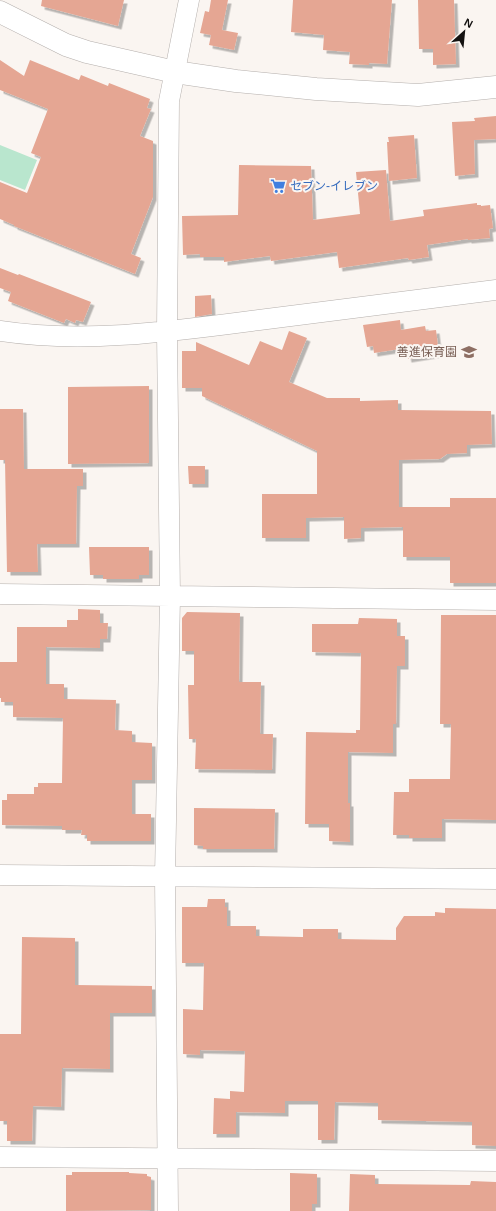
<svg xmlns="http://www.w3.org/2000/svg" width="496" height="1211" viewBox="0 0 496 1211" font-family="Helvetica,'Noto Sans JP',sans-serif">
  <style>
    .green { fill: #b9e6ce }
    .building { fill: #e5a693; filter: url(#shadow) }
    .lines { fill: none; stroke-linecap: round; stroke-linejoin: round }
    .street-casing { stroke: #b4afac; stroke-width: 21 }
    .secondary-casing { stroke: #b4afac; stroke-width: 23 }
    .street { stroke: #fff; stroke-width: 20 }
    .secondary { stroke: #fff; stroke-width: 22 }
    .labels { text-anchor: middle; stroke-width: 4; stroke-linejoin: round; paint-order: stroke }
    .shop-label { font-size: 12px; fill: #366cbe; stroke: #faf5f1; text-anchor: start }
    .education-label { font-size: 12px; fill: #785e54; stroke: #faf5f1; text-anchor: end }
  </style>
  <defs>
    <filter id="shadow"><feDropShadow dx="3.5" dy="3.5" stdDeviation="0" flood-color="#0004"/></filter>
  </defs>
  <rect width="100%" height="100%" fill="#faf5f1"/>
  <path class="green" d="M0,145L37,160L25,190L0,180Z"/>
  <path class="building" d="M42,0H124L118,26L41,6Z
    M211,0H228L222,30L238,33L234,50L209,45L211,35L200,33L205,11L209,12Z
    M293,0H392L387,64L369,63V65L349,64L350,52L323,50L324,35L291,32Z
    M418,0H454L456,64L433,65V49H419Z
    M0,60L24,76L30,60L79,80L81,75L108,86L109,83L150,99L147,108L151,109L140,136L153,141V197L131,254L141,258L135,274L14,226V225L0,219V182L27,193L41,157L31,153L48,109L0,90Z
    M496,116V139L474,140L475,174L455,176L452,122L475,121L474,118Z
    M414,135L417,178L389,181L387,142H389L388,137Z
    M239,165L311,166L313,220L360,214L356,172L386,170L390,221L424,216L423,210L477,203V205H481V206L490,205L493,228L489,229L490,238L468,240V239L427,245L429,257L409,260L408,258L339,268L337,252L271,261L270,256L224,262V257H200V254L183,255L182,216L238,215Z
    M0,268L18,275L19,274L91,302L83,322L76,320L75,323L66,319L64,323L8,301L11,292L0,288Z
    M211,295L212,314L195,317V296Z
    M400,320L401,330L425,326L426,331L436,330L439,354L408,359L406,348L374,353L373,346L367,347L363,325Z
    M289,331L307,338L289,382L327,398H360V401L398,400V410L491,411L492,444L467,445V453L447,454L440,459L399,460V507H450V498H496V583H450V557H403V527L361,528V538L344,539V517L306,518V538H262V494H317V451L202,396V388H182V351H196V342L249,365L260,341L282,350Z
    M149,386V463L68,464V387Z
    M0,409H23L24,469H83V486H77L76,544H37L38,572H7L5,460H0Z
    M188,466H205V484H189Z
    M89,547H149V575H139V579H103V575H90Z
    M78,609L100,610V623H108L107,639H100V648L46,647V684H64V699L116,700L115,730L132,731V742L152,743V780H132V814H151V841H87V835H81L82,830H62V826L2,825V800H7V794H34V787H38V783H62L63,718L13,717V702H1V698H0V662H17V627H67V620H78Z
    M187,612L240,613L239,682H261L260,734H273L272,770L195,769L196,739H189L188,685H194V651H182V618Z
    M441,615H496V820L442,819V838H409V835H393L394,792H409V779H450L451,724H440Z
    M359,618L397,619V636H405V666H397L396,724H393V753L348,752V803H350V842L329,841V824H305L306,732L356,733V730H360L361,653L312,652V624H358Z
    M194,808L275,809L274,849H203V846L194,845Z
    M208,899H225V907H227V926H256V936L303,937V929H338V939L396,940V928L404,916H435V912L445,913V908L496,909V1146L472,1145V1122L378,1120V1103L335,1102L334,1140H318V1101H285V1113L236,1112V1134H213L214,1098L230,1099V1091L244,1092L245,1051L200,1050V1055L183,1054V1009L203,1010L204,963H182V907H207Z
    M22,937L75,938V985L152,986V1013H110V1069L62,1068L61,1107L33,1106L32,1141H7V1121H0V1034H21Z
    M72,1172H129V1173L147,1174V1176L151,1177V1210L66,1211V1175H72Z
    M290,1173L317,1174V1204H312V1211H290Z
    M350,1174L375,1175V1184L470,1185L471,1181L496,1182V1211H349Z"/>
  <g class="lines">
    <g class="street-casing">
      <path id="street" d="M0,331C85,344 175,331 259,320C338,310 417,300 496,290
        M0,594L496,600
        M0,875L496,879
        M0,1157L496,1161
        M168,1211L165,877L170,596L167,332L169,101L189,0"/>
    </g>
    <g class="secondary-casing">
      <path id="secondary" d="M0,12L66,45L87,52L175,72L236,81L316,89L418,95L496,87"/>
    </g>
    <use href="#street" class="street"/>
    <use href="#secondary" class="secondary"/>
  </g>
  <defs>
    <g id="supermarket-bare" transform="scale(1.2)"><path d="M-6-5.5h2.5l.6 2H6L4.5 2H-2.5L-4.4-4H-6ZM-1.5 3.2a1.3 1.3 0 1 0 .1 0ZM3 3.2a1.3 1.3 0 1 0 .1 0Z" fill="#3f7fe0" stroke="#faf5f1" stroke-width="2.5" paint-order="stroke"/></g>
    <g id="school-bare" transform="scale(1.2)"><path d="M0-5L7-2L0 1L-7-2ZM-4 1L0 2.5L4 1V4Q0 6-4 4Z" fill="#8d6e63" stroke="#faf5f1" stroke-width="2.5" paint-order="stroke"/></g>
  </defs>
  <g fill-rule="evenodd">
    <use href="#supermarket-bare" x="278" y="186"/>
    <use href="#school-bare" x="469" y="352"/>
  </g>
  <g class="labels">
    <g class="shop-label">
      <text x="290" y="190">セブン-イレブン</text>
    </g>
    <g class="education-label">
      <text x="457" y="356">善進保育園</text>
    </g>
  </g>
  <g transform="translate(464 32) rotate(27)" stroke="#faf5f1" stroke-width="3" paint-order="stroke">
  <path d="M0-3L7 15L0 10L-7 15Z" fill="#141211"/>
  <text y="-6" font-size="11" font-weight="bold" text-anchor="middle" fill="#141211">N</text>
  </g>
</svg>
